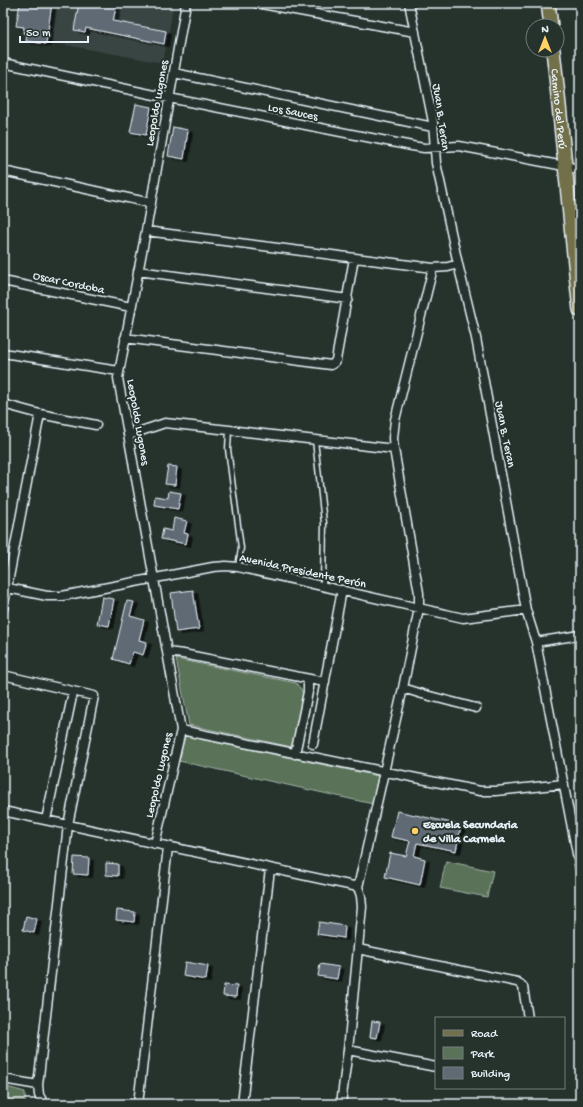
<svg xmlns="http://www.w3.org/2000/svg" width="583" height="1107" viewBox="0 0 583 1107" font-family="'Gochi Hand',sans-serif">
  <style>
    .built { fill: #374442 }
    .green { fill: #5a7358; stroke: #a1b2a8 }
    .building { fill: #5f6a74; stroke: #e8f1f8; filter: url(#shadow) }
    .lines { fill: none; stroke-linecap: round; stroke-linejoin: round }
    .service-casing { stroke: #e8f1f8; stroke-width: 7 }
    .minor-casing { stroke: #e8f1f8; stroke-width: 11 }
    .primary-casing { stroke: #e8f1f8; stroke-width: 16 }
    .service { stroke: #26332d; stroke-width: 4 }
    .minor { stroke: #26332d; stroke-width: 8 }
    .primary { stroke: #726f4a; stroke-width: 13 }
    .poi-dot { fill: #ffd166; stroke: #26332d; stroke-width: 1.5 }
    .labels { text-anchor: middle; stroke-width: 4; stroke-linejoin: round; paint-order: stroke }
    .street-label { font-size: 12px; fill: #e8f1f8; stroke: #26332d }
    .poi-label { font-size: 12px; font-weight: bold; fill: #e8f1f8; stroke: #26332d; text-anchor: start }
  </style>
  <defs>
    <filter id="shadow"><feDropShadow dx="4.5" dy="2.5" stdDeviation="0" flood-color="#0009"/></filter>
  </defs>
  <rect width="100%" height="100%" fill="#26332d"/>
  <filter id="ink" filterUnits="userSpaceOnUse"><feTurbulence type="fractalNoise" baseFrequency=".025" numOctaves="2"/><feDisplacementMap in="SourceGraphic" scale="8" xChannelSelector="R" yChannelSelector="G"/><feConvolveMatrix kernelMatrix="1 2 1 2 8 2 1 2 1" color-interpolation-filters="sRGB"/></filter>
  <g filter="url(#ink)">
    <path class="built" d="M55,3H174L163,63L49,42Z"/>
    <path class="green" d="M176,659L296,683L301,689L303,695L292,747L189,725Z
      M185,736L378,776L373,804L179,761Z
      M446,861L493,871L487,897L440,888Z
      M3,1086L25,1092V1104H3Z"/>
    <path class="building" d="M20,3H52L46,44L26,41L27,34L23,33L24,27L16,26Z
      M79,3H117L113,21L166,31L164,44L86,28L85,32L74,30Z
      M136,104L151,107L146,135L130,132Z
      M173,127L188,130L184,159L168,156Z
      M168,466L177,467L175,485L165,484Z
      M169,491L181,493L178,509L154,505L155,496L168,498Z
      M174,518L187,521L184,533L188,534L186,544L161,539L163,529L172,531Z
      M193,590L199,629L176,632L171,593Z
      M102,597L114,599L109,626L97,624Z
      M127,601L134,602L130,616L144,620L139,640L147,642L143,655L133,652L129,664L113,659Z
      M397,811L461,825L456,851L417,843L414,856L425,859L420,885L385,877L390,853L406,856L410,841L391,837Z
      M74,857L89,858L88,875L73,874Z
      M106,863L118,864V876L106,875Z
      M117,910L135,912L134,922L116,920Z
      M26,916L37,919L34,933L23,930Z
      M319,922L345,926L344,938L317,934Z
      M185,962L208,966L206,980L183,976Z
      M320,964L339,967L337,979L318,976Z
      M224,985L237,986L236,997L223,996Z
      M372,1021L380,1022L377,1038L370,1037Z"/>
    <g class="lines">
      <g class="service-casing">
        <path id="service" d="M229,430L228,449L241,548L238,567
          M315,440L324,523L323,586"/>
      </g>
      <g class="minor-casing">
        <path id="minor" d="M256,3L415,32
          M409,3L433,122L436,163L458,264L476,338L526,610L536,642L580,869
          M3,63L169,98L412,146L424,148L459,146L580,169
          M174,73L433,127
          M3,171L151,203
          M146,231L433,268
          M138,271L348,299
          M3,281L131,307
          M125,338L331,365L334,363L336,360L354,258
          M3,353L119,371
          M3,404L40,414L96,425
          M129,435L165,423L229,430L394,449
          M3,587L47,596H62L213,567L226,566L238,567L463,618L526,610
          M3,609L40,414
          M536,642L580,635
          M167,652L183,654L325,682
          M3,675L94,696L68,825L38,1085
          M403,688L422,694L476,708
          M181,730L480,791H496L564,784
          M313,744L342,590
          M295,754L308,692V679
          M3,811L358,887
          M46,820L73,692
          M155,844L181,730L118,378L146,231L186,3
          M358,949L517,982L520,984L523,987L528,1018
          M348,1050L436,1067
          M3,1079L38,1085L39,1095L44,1104
          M138,1104L168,847
          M242,1104L270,869
          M341,1104L348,1050L362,907L361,896L358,887L403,688L419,608V593L394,449L393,438L395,420L433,268L448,267L458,264"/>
      </g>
      <g class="primary-casing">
        <g id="primary">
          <path d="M548,3L551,26"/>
          <path id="s1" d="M553,50C563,137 570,223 580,310"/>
        </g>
      </g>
      <use href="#service" class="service"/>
      <use href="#minor" class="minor"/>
      <use href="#primary" class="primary"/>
    </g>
  </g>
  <circle class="poi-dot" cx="415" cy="831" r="4"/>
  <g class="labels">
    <g class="street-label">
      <text transform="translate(156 103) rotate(-80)" y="4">Leopoldo Lugones</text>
      <text dy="4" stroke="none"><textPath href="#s1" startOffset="59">Camino del Perú</textPath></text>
      <text transform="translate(293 111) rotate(11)" y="4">Los Sauces</text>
      <text transform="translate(442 117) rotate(82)" y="4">Juan B. Teran</text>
      <text transform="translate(69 282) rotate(12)" y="4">Oscar Cordoba</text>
      <text transform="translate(139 422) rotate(80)" y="4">Leopoldo Lugones</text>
      <text transform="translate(506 434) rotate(79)" y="4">Juan B. Teran</text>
      <text transform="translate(303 570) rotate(12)" y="4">Avenida Presidente Perón</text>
      <text transform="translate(158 775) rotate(-77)" y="4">Leopoldo Lugones</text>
    </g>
    <g class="poi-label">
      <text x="423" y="828">Escuela Secundaria<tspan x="423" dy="14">de Villa Carmela</tspan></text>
    </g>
  </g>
  <rect width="583" height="1107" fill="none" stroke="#26332d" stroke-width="16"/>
  <rect x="8" y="8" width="567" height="1091" fill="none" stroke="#e8f1f8" stroke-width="1.5" filter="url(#ink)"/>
  <rect x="435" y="1017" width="130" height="72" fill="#26332d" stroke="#747f7e"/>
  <rect x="443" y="1030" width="20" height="6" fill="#726f4a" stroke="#747f7e"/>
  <text x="471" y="1037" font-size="12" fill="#e8f1f8">Road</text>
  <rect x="443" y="1047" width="20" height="12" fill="#5a7358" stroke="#747f7e"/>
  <text x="471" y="1057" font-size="12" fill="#e8f1f8">Park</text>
  <rect x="443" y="1067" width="20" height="12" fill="#5f6a74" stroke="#747f7e"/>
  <text x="471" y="1077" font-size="12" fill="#e8f1f8">Building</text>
  <g transform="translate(545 38)"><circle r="19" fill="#26332d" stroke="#747f7e"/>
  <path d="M0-3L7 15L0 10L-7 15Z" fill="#ffd166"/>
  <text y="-6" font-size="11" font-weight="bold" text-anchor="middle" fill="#e8f1f8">N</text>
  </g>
  <path d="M20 36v6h68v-6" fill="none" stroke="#e8f1f8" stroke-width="2"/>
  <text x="26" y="36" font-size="12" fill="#e8f1f8" stroke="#26332d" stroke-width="3" paint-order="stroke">50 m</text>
</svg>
